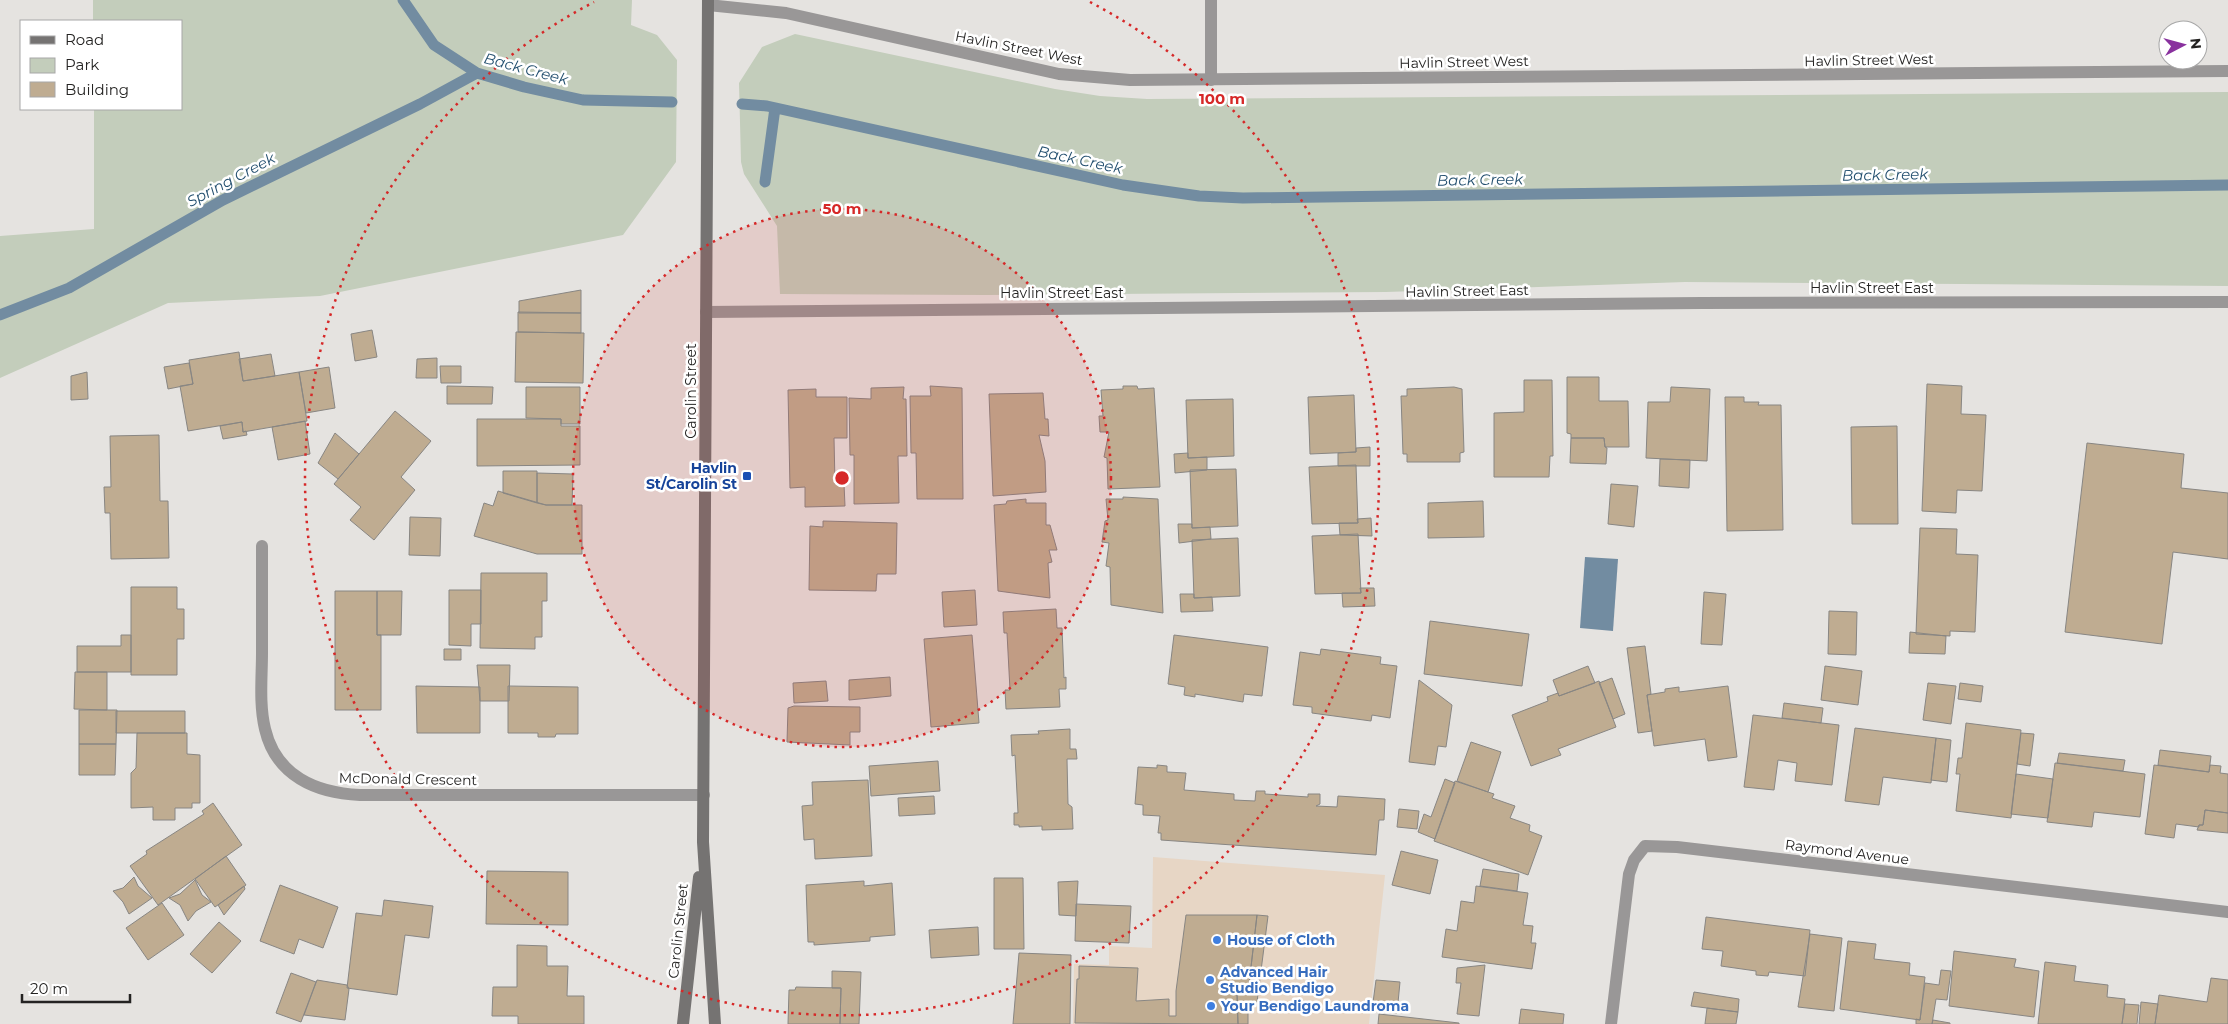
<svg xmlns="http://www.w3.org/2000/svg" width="2228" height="1024" viewBox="0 0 2228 1024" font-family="Montserrat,sans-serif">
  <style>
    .commercial { fill: #e7d6c5 }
    .green { fill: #c3cdbb }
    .water { fill: #728ca1 }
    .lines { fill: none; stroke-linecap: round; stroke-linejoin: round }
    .stream { stroke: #728ca1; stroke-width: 11 }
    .building { fill: #bfac91; stroke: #888683 }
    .lane { stroke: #999797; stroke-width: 12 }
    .street { stroke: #999797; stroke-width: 12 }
    .secondary { stroke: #757372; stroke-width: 12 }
    .ring { fill: none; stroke: #d62828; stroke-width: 2.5; stroke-dasharray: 2.5 5 }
    .transit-dot { fill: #1a4fb4; stroke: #fff; stroke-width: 2 }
    .shop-dot { fill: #3f7fe0; stroke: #fff; stroke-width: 2 }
    .labels { text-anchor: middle; stroke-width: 5; stroke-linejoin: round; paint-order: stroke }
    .street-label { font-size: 14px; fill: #242322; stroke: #fff }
    .transit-label { font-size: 14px; font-weight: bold; fill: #164399; stroke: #fff; text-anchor: end }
    .shop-label { font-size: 14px; font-weight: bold; fill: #366cbe; stroke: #fff; text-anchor: start }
    .water-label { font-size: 15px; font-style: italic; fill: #234f6f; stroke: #fff }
    .centre { fill: #d62828; stroke: #fff; stroke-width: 2.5 }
    .ring-label { font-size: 15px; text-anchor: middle; font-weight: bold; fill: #d62828; stroke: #fff; stroke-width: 5; stroke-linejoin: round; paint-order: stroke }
  </style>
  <rect width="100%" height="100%" fill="#e5e3e0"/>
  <path class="commercial" d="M1153,857L1385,875L1369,1024H1073L1074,964L1109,965V946L1152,948Z"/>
  <path class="green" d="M93,0H632L631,25L657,35L677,60L676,162L623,235L320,296L168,303L0,378V236L94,229V109H181V21H93Z
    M795,34L1055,89L1100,96L1147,99L2228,92V286L1685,282L1386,292L986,295L780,294L777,226L744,174L741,162L739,83L762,47Z"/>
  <path class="water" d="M1585,557L1618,559L1613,631L1580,628Z"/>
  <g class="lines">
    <path class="stream" d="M403,0L434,45L477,73L524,87L583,100L672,102
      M742,104L767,106L1123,185L1199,196L1243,198L2228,185
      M765,182L775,108
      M0,315L69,288L223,200L420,104L477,73"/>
  </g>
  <path class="building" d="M581,290V313H519V301Z
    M518,312L581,313V333L518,332Z
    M372,330L377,357L355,361L351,334Z
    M516,332L584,333L583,383L515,382Z
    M239,352L243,381L299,372L307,421L243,432L242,422L188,431L180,386L193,384L189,360Z
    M271,354L275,376L243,381L239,359Z
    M437,358V378H416L417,359Z
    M189,363L193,384L168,389L164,367Z
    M440,366H461V383H441Z
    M329,367L335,408L306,413L299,372Z
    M87,372L88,399L71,400V376Z
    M1567,377H1599V401H1628L1629,447H1605L1604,438H1571V434L1567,433Z
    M1524,380H1552L1553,456H1550L1549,477H1494V413L1524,412Z
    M1927,384L1962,386L1961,414L1986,415L1982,491L1957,490L1956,513L1922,511Z
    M447,386L493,387L492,404H447Z
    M930,386L962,388L963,499H917L916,453H911L910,396H931Z
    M1123,386H1137L1138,389L1154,388L1160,487L1108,489L1107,458L1104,457L1109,432H1100L1099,416H1103L1101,390L1123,389Z
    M526,387H580V424H561V419L526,418Z
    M904,387L903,399H906L907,456H898L899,503L854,504V455H850L849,398L871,399V388Z
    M1454,387L1462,389L1464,452L1460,453V462H1407V454H1403L1401,396H1407V389Z
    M1671,387L1710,389L1707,461L1646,458L1648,402H1670Z
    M816,389V397H847V438H834L835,484H844L845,506L805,507V487L790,488L788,390Z
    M1043,393L1045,419H1048L1049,436L1039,435L1045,461L1046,492L993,496L989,394Z
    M1354,395L1356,452L1310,454L1308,397Z
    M1725,397H1744V402H1759L1758,405H1781L1783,530L1727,531Z
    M1233,399L1234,456L1188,458L1186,400Z
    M395,411L431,441L401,477L415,490L374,540L350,520L361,507L334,484Z
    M477,419H561V426H580V465L477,466Z
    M305,421L310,454L278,460L272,427Z
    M242,422L243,432L246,431L247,435L223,439L220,426Z
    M1897,426L1898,524H1852L1851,427Z
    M335,433L359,454L338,479L318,463Z
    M159,435L160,501H168L169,558L111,559L110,513H105L104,487H111L110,436Z
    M1571,438H1604L1605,447L1607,448L1606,464L1570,463Z
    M2087,443L2184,454L2181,488L2228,493V559L2173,552L2162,644L2065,632Z
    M1370,447V466H1338V453L1356,452V448Z
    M1188,453V458L1207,457V470L1175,473L1174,454Z
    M1660,459L1690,460L1689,488L1659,486Z
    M1356,465L1358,523L1312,524L1309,467Z
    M1236,469L1238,526L1192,528L1190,470Z
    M503,471H537V503L503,493Z
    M537,473L573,474L572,505H546L537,503Z
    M1611,484L1638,486L1634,527L1608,524Z
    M498,491L546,505H582V554H537L474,536L484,503L493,506Z
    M1123,497L1158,499L1163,613L1111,605L1110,567L1106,566L1109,543L1102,542L1105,521L1108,520L1106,499H1123Z
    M1026,499V503H1046V525H1050L1057,550H1049L1052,562L1048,563L1050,598L998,591L994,505L1006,504L1007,501Z
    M1483,501L1484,537L1428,538V503Z
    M410,517L441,518L440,556L409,555Z
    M1371,518L1372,536L1340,535L1339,523H1358L1357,519Z
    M823,521L897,523L896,574H877L876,591L809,590L810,526L823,527Z
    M1178,524H1192V528L1210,527L1211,539L1179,543Z
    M1920,528L1957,529L1956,554L1978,555L1975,632L1950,631V636L1916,634Z
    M1358,534L1361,593L1315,594L1312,536Z
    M1238,538L1240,596L1194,598L1192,540Z
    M481,573H547V601H542V637H535V649L480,648Z
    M131,587H177V609H184V639H177V675H131Z
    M1360,588H1374L1375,606L1343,607L1342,593H1361Z
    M449,590H481V624H471V646L449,645Z
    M975,590L977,625L944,627L942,592Z
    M335,591H377V635H381V710H335Z
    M377,591H402L401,635H377Z
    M1704,592L1726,594L1722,645L1701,644Z
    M1180,594H1194V598L1212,597L1213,611L1181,612Z
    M1056,609L1057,628H1062L1064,678L1066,677V689H1059L1060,707L1006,709L1005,690H1010L1007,633H1004L1003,612Z
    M1829,611L1857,612L1856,655L1828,654Z
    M1430,621L1529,634L1522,686L1424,674Z
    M1910,632L1946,636L1945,654L1909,653Z
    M121,635H131V672H77V646H121Z
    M972,635L979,723L931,727L924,639Z
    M1174,635L1268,647L1262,696L1244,694L1243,702L1195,694V697L1184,695L1185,687L1168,684Z
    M1645,646L1651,694L1647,695L1652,731L1638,733L1627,648Z
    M444,649H461V660H444Z
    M1321,649L1381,657L1380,664L1397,666L1390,718L1372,715L1371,721L1312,713V707L1293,705L1300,652L1320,655Z
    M477,665H510L509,701H480Z
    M1588,666L1595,683L1559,696L1553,680Z
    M1825,666L1862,671L1858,705L1821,700Z
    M75,672H107V710L74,709Z
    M890,677L891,696L849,700V680Z
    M1612,678L1625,714L1613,719L1599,683Z
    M1419,680L1452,705L1446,747L1438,746L1435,765L1409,762Z
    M826,681L828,701L794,703L793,683Z
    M1599,681L1616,727L1558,749L1561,755L1531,766L1512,715L1548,701L1547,697L1558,693L1559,696Z
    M1928,683L1956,686L1951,724L1923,720Z
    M1960,683L1983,686L1981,702L1958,699Z
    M416,686L480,687V733H417Z
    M508,686L578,687V734H556L555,737H538V733H508Z
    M1728,686L1737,757L1708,761L1705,739L1654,746L1647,695L1665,692V689L1679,687V692Z
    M1784,703L1823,708L1821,723L1782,718Z
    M794,706L860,707V732H850V745L787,742L788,708Z
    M79,710H117L116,744H79Z
    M116,711H185V733H116Z
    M1753,715L1839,725L1832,785L1795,781L1797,763L1778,760L1774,790L1744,787Z
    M1966,723L2021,730L2011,818L1956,811L1960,774H1956L1958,758H1962Z
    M1855,728L1936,738L1931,783L1883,777L1879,805L1845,801Z
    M1070,729V749H1076L1077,759H1067L1068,804L1072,807L1073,829L1042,830V826L1019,827V825H1014V813H1018L1015,755L1012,756L1011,735L1039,734L1038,731Z
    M137,733H187V754L200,755V803H192V808H175V820H153V807L131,808V773L136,768Z
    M2021,733L2034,734L2030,766L2017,764Z
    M1936,738L1951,740L1947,782L1931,780Z
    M1471,742L1501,752L1488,792L1457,781Z
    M79,744H116L115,775H79Z
    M2160,750L2211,756L2209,772L2158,765Z
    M2059,753L2125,760L2123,771L2057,763Z
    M938,761L940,791L871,796L869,766Z
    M2055,763L2145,774L2140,817L2094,812L2092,827L2047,822Z
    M1157,765L1167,766V772L1186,773L1184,790L1234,794V800L1255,801L1256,791H1265V794L1308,797V794H1320V804L1316,806L1337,807L1338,796L1385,799L1384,820H1379L1376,855L1161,840V833H1158L1160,816L1143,815V805L1135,804L1138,767L1157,768Z
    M2154,765L2209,772L2210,765L2221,766L2220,773L2228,774V813L2205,810L2203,825H2199V827L2176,824L2174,838L2145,834Z
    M2016,774L2053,779L2048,818L2011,814Z
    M1445,779L1455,783L1435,839L1418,832L1424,814L1431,817Z
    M868,780L872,856L815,859L814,839L804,840L802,806L813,805L812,782Z
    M1455,781L1494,794L1492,798L1515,806L1510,818L1530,825L1529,831L1542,836L1528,875L1434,841Z
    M934,796L935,814L899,816L898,798Z
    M213,803L242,845L158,905L130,866L147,854L146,851L204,814L202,811Z
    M1399,809L1419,811L1417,829L1397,827Z
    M2205,810L2228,813V833L2197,830L2199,825H2203Z
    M1401,851L1438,860L1430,894L1392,885Z
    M226,856L246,885L215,907L195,879Z
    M1483,869L1519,874L1517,891L1480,886Z
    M487,871L568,872V925L486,924Z
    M134,877L138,886L152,898L129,914L123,902L113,891L123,888Z
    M994,878H1023L1024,949H994Z
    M195,880L202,895L211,902L196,911L188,921L180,905L169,898L180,894Z
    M864,881V886L892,883L895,935L870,937V941L814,945V942H808L806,885Z
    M1078,881L1076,916L1059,915L1058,882Z
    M280,885L338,907L323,948L299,939L294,954L260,941Z
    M244,886L245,889L224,915L218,905Z
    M1476,886L1528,893L1523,925L1533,926L1531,943H1536L1532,969L1442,957L1446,929L1457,931L1461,901L1474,903Z
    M384,900L433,906L429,938L405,935L397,995L347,988L356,913L382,916Z
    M162,903L184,935L148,960L126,928Z
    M1076,904L1131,906L1129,943L1075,941Z
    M1186,915H1257L1248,993H1237L1238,1024L1075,1023L1077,979H1079V966L1138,968L1136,1001L1169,999V1016H1176V991Z
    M1257,915L1268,916L1257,1002H1248V1024H1238L1237,993H1248Z
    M1706,917L1810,930L1805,976L1769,972L1768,976L1756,975V971L1721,966L1723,951L1702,949Z
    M219,922L241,941L212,973L190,954Z
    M978,927L979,955L931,958L929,930Z
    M1810,934L1842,938L1834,1011L1798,1007Z
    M1848,941L1876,944L1874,959L1910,963L1909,975L1925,977L1920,1020L1840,1009Z
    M517,945L547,946V966H568L567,996H584V1024H518V1016H492L493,987H517Z
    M1954,951L2016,959L2014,967L2039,971L2034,1017L1949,1006Z
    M1019,953L1071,955L1070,1024H1013Z
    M2045,962L2076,966L2074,981L2108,985L2107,997L2125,999L2122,1024H2038Z
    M1485,965L1479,1016L1457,1014L1461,983H1456L1457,968Z
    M1941,970L1951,971L1947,1000L1936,999L1932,1024H1916V1019L1920,1020L1925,983L1939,985Z
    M832,971L861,972L859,1024H840L841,988H832Z
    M291,973L316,982L301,1022L276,1013Z
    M2211,978L2228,980V1024H2155L2159,995L2207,1002Z
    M317,980L347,985L349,989L345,1020L304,1015Z
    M1376,980L1400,982L1397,1013L1372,1010Z
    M796,987L841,988L840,1024H788L789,990H795Z
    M1694,992L1739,999L1738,1012L1691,1006Z
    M2141,1002L2158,1004L2155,1024H2139Z
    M2125,1004L2139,1005L2137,1024H2122Z
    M1707,1008L1738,1012L1736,1024H1705Z
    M1521,1009L1564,1014L1563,1024H1519Z
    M1379,1014L1459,1023V1024H1378Z
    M1933,1020L1950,1023V1024H1932Z"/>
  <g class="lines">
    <path class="lane" d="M1211,80V0"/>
    <path class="street" d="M708,5L786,13L1059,74L1130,80L2228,71
      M706,312L1702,303L2228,302
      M262,546C262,582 262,617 262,653C262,677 259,704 265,729C276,776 316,793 360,795H704
      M1611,1024L1629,874L1634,860L1645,846L1677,847L2228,912"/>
    <path class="secondary" d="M708,0L703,842L715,1024
      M683,1024L699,877"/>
  </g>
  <circle cx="842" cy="478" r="269" fill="#d62828" fill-opacity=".12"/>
  <g class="ring">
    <circle cx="842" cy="478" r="269"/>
    <path d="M1090 2A537 537 0 1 1 594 2"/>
  </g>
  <rect class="transit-dot" x="742" y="471" width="10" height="10" rx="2.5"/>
  <g class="shop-dot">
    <circle cx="1217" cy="940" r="5"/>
    <circle cx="1210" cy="980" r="5"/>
    <circle cx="1211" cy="1006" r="5"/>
  </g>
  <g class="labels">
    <g class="street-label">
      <text transform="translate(1019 48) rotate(11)" y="5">Havlin Street West</text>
      <text transform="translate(1869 60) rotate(-1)" y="5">Havlin Street West</text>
      <text transform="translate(1464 62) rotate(-1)" y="5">Havlin Street West</text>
      <text x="1872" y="293">Havlin Street East</text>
      <text transform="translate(1467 291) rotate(-1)" y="5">Havlin Street East</text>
      <text x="1062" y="298">Havlin Street East</text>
      <text transform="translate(691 391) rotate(-90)" y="5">Carolin Street</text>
      <text transform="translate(408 779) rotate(1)" y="5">McDonald Crescent</text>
      <text transform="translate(1847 852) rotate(7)" y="5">Raymond Avenue</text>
      <text transform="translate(678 931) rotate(-84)" y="5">Carolin Street</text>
    </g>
    <g class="transit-label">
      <text x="737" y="473">Havlin<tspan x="737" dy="16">St/Carolin St</tspan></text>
    </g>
    <g class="shop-label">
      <text x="1227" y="945">House of Cloth</text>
      <text x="1220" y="977">Advanced Hair<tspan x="1220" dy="16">Studio Bendigo</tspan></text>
      <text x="1221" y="1011">Your Bendigo Laundroma</text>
    </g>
    <g class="water-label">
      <text transform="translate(526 69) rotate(15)" y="5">Back Creek</text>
      <text transform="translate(1080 160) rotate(12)" y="5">Back Creek</text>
      <text transform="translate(1885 175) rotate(-1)" y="5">Back Creek</text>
      <text transform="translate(231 180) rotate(-28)" y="5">Spring Creek</text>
      <text transform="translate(1480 180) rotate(-1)" y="5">Back Creek</text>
    </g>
  </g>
  <circle cx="842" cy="478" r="8" class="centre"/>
  <g class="ring-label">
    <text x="1222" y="104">100 m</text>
    <text x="842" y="214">50 m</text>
  </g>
  <rect x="20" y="20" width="162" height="90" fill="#ffffff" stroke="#a7a7a7"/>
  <rect x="30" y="36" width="25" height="8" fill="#757372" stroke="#a7a7a7"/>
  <text x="65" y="45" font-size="15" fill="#242322">Road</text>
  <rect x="30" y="58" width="25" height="15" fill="#c3cdbb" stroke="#a7a7a7"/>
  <text x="65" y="70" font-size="15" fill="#242322">Park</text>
  <rect x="30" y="82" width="25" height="15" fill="#bfac91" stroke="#a7a7a7"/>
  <text x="65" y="95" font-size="15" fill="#242322">Building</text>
  <g transform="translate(2183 45) rotate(84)"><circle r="24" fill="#ffffff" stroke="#a7a7a7"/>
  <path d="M0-4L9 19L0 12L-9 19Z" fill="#89319e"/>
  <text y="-8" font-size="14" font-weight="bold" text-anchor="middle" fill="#242322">N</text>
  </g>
  <path d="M22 994v8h108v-8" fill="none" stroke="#242322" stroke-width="2.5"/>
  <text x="30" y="994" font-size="15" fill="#242322" stroke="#ffffff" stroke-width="4" paint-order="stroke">20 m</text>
</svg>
